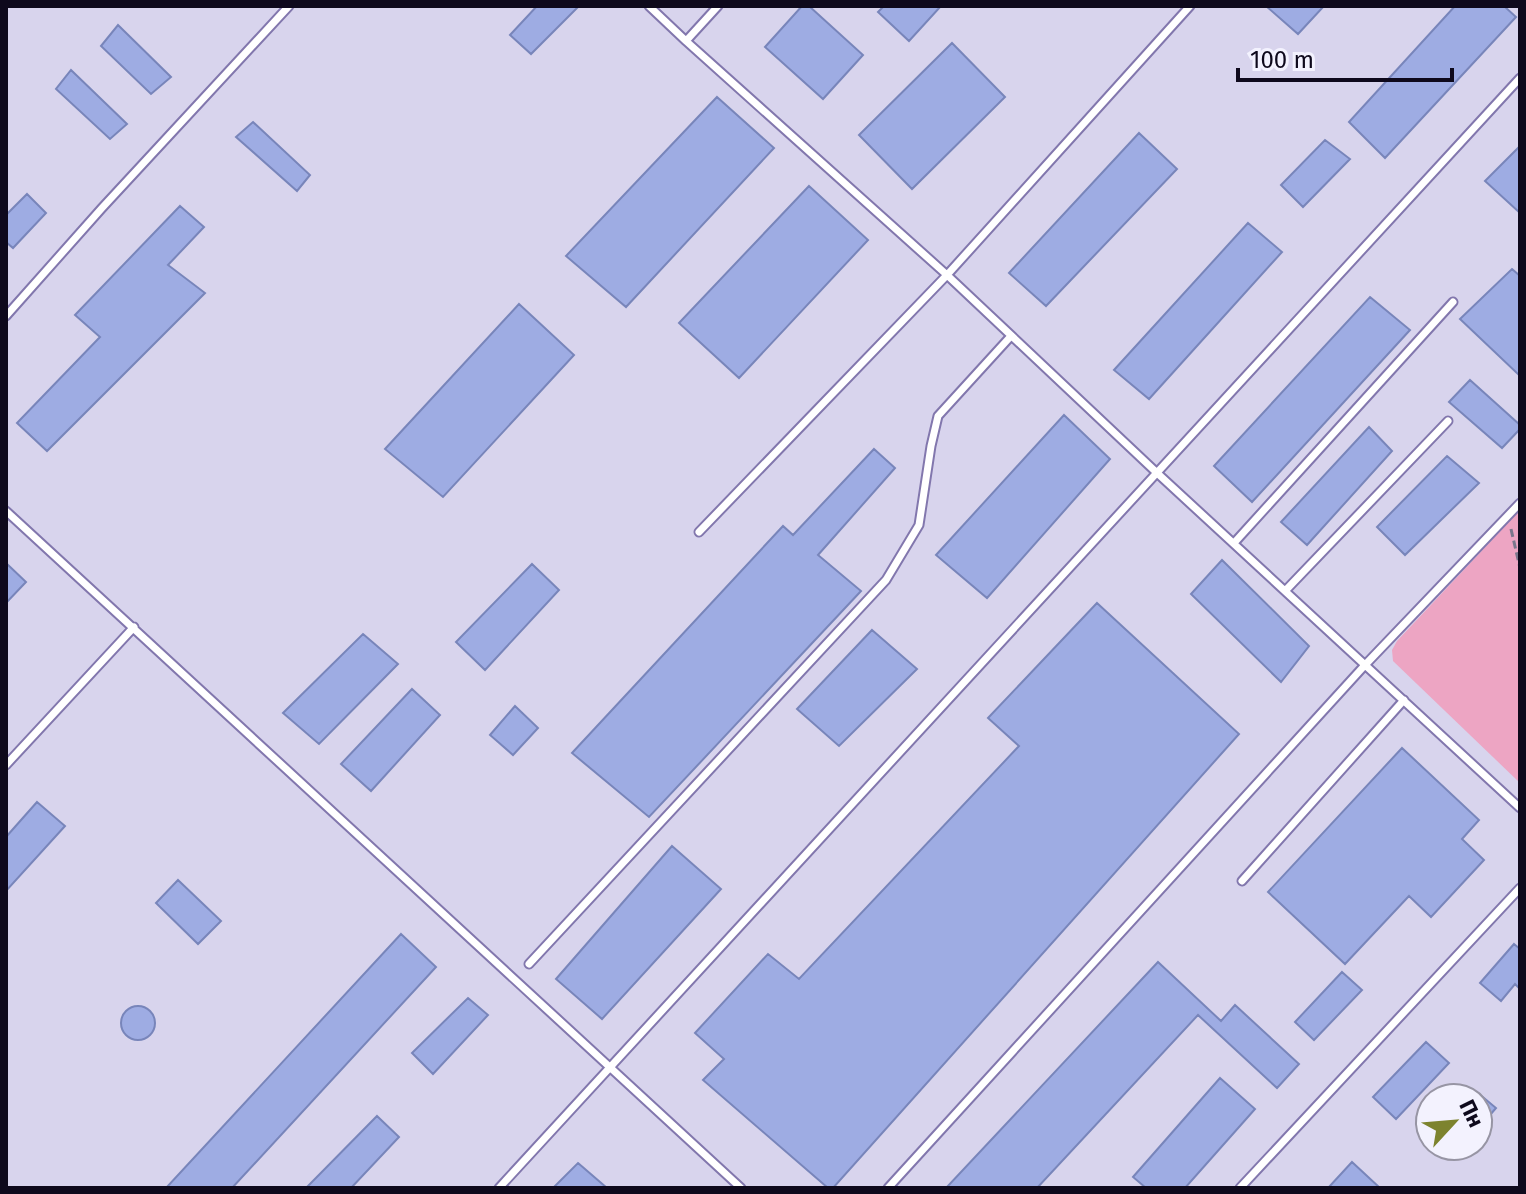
<svg xmlns="http://www.w3.org/2000/svg" width="1526" height="1194" viewBox="0 0 1526 1194" font-family="'Fira Sans',sans-serif">
  <style>
    .built { fill: #d8d4ed; fill-rule: evenodd }
    .green { fill: #eda5c3 }
    .building { fill: #9eace3; stroke: #7885ba; stroke-width: 2 }
    .lines { fill: none; stroke-linecap: round; stroke-linejoin: round }
    .lane-casing { stroke: #8277ad; stroke-width: 11 }
    .path { stroke: #7b778d; stroke-width: 3; stroke-dasharray: 8 4; stroke-linecap: butt }
    .lane { stroke: #fff; stroke-width: 7 }
  </style>
  <rect width="100%" height="100%" fill="#e6e3fb"/>
  <path class="built" d="M6,6H1520V1188H6ZM1430,1098H1478V1146H1430Z"/>
  <path class="green" d="M1520,510V783L1393,661L1392,650L1397,641Z"/>
  <path class="building" d="M537,6H579L531,54L510,35Z
    M802,6H809L863,55L823,99L765,47Z
    M884,6H941L909,41L878,12Z
    M1266,6H1324L1298,34Z
    M1455,6H1504L1516,17L1385,158L1349,122Z
    M118,25L171,77L151,94L101,46Z
    M952,43L1005,97L912,189L859,135Z
    M71,70L127,124L110,139L56,89Z
    M717,97L774,148L626,307L566,256Z
    M253,122L310,175L297,191L236,137Z
    M1139,133L1177,169L1046,306L1009,273Z
    M1325,140L1350,159L1303,207L1281,185Z
    M1520,146V213L1485,181Z
    M809,186L868,240L739,378L679,323Z
    M27,194L46,213L13,248L6,242V215Z
    M180,206L204,227L168,265L205,293L47,451L17,423L100,337L75,315Z
    M1248,223L1282,252L1149,399L1114,370Z
    M1512,269L1520,276V376L1460,319Z
    M1370,297L1410,330L1252,502L1214,466Z
    M519,304L574,355L443,497L385,449Z
    M1470,380L1520,425V429L1502,448L1449,402Z
    M1064,415L1110,459L987,598L936,555Z
    M1369,427L1392,451L1307,545L1281,522Z
    M874,449L895,468L818,555L861,591L649,817L572,753L783,526L793,535Z
    M1447,456L1479,483L1405,555L1377,527Z
    M1222,560L1309,646L1281,682L1191,594Z
    M6,563L26,582L6,603Z
    M532,564L559,590L485,670L456,642Z
    M1097,603L1239,734L833,1188H828L703,1080L724,1059L695,1033L768,954L799,979L1019,746L988,718Z
    M872,630L917,669L839,746L797,709Z
    M363,634L398,664L319,744L283,713Z
    M412,689L440,715L371,791L341,764Z
    M515,706L538,728L513,755L490,735Z
    M1402,748L1479,820L1462,839L1484,860L1431,917L1409,896L1345,964L1268,892Z
    M37,802L65,826L6,891V837Z
    M672,846L721,889L602,1019L556,979Z
    M178,880L221,921L198,944L156,903Z
    M401,934L436,967L232,1188H166Z
    M1514,944L1520,949V989L1515,984L1501,1001L1480,983Z
    M1158,962L1221,1021L1235,1005L1299,1064L1277,1088L1198,1015L1037,1188H946Z
    M1342,972L1362,990L1314,1040L1295,1022Z
    M468,998L488,1015L433,1074L412,1053Z
    M121 1023a17 17 0 1 1 34 0a17 17 0 1 1-34 0Z
    M1426,1042L1449,1063L1396,1119L1373,1097Z
    M1220,1078L1255,1109L1185,1188H1146L1133,1177Z
    M1478,1093L1496,1108L1478,1129Z
    M377,1116L399,1137L351,1188H306Z
    M1352,1162L1380,1188H1328Z
    M578,1163L607,1188H553Z"/>
  <g class="lines">
    <g class="lane-casing">
      <path id="lane" d="M649,6L686,41
        M718,6L686,41L947,275L1156,472L1520,808
        M6,316L102,208L289,6
        M6,511L741,1188
        M699,532L947,275L1190,6
        M1234,543L1453,302
        M1285,591L1448,421
        M6,765L134,627
        M1242,881L1404,700
        M529,964L886,580L919,525L931,446L938,416L1011,336
        M499,1188L1520,78
        M888,1188L1365,665L1520,503
        M1240,1188L1520,888"/>
    </g>
    <path class="path" d="M1511,529L1520,568"/>
    <use href="#lane" class="lane"/>
  </g>
  <rect width="1526" height="1194" fill="none" stroke="#0e091c" stroke-width="16"/>
  <g transform="translate(1454 1122) rotate(64)"><circle r="38" fill="#f3f2fe" stroke="#9795a4" stroke-width="2"/>
  <path d="M0-6L14 30L0 20L-14 30Z" fill="#7d832e"/>
  <text y="-12" font-size="22" font-weight="bold" text-anchor="middle" fill="#0e091c">Пн</text>
  </g>
  <path d="M1238 68v12h214v-12" fill="none" stroke="#0e091c" stroke-width="4"/>
  <text x="1250" y="68" font-size="24" fill="#0e091c" stroke="#f3f2fe" stroke-width="6" paint-order="stroke">100 m</text>
</svg>
